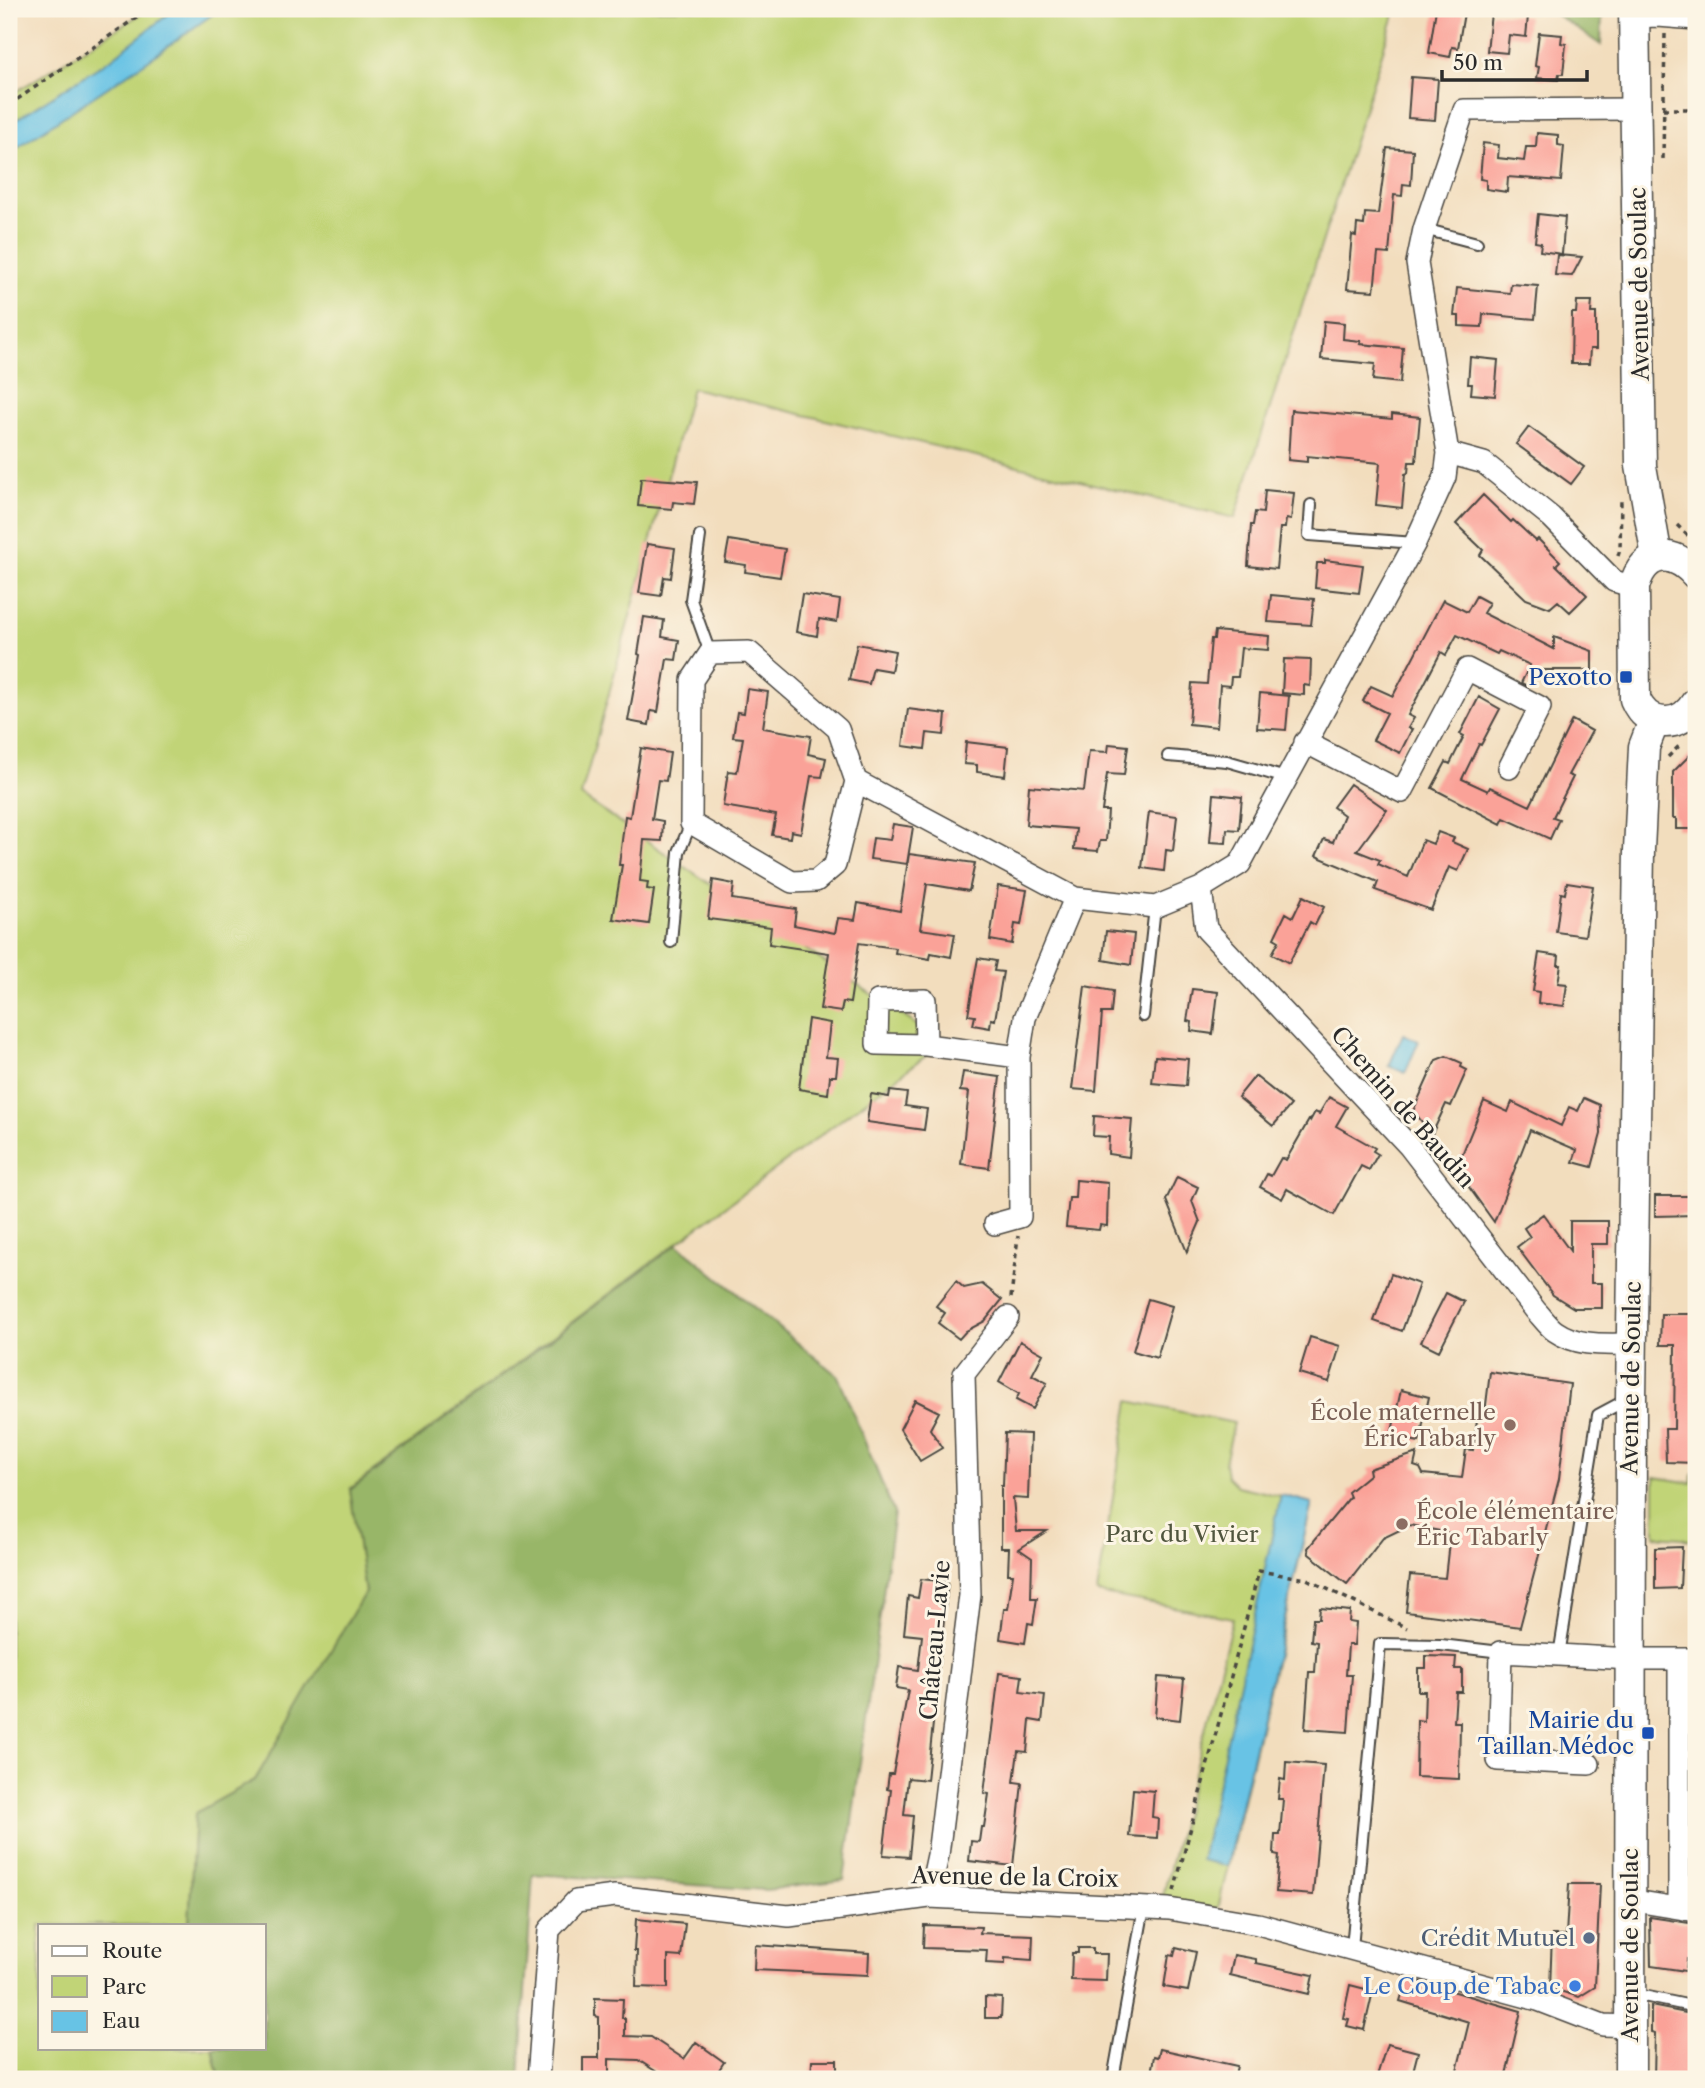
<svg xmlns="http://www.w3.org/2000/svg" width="1705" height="2088" viewBox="0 0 1705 2088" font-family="'Libre Caslon Text',serif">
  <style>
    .green { fill: #c1d477; stroke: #768051; stroke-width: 2 }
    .forest { fill: #98b668; stroke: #62704a; stroke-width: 2 }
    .water { fill: #67c3e5; stroke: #497788; stroke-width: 2 }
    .building { fill: #faa298 }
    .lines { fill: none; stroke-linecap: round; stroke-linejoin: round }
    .service-casing { stroke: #494641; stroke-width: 14 }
    .minor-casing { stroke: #494641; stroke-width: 24 }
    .secondary-casing { stroke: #494641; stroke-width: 33 }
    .path { stroke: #494641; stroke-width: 3.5; stroke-dasharray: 5 5; stroke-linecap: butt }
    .service { stroke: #fff; stroke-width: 10 }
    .minor { stroke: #fff; stroke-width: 21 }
    .secondary { stroke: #fff; stroke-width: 30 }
    .transit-dot { fill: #1a4fb4; stroke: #fcf5e5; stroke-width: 2.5 }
    .education-dot { fill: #8d6e63; stroke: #fcf5e5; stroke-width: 2.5 }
    .service-dot { fill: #5c6f8a; stroke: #fcf5e5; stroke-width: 2.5 }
    .shop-dot { fill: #3f7fe0; stroke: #fcf5e5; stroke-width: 2.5 }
    .labels { text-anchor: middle; stroke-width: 6; stroke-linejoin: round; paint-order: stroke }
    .street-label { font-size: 23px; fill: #2b2b2b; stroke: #fcf5e5 }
    .transit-label { font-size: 23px; fill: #164399; stroke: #fcf5e5; text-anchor: end }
    .education-label { font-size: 23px; fill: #785e54; stroke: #fcf5e5; text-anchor: end }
    .park-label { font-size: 23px; fill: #50553e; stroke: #fcf5e5 }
    .service-label { font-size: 23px; fill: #4e5e75; stroke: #fcf5e5; text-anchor: end }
    .shop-label { font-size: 23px; fill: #366cbe; stroke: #fcf5e5; text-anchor: end }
  </style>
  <rect width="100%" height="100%" fill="#fcf5e5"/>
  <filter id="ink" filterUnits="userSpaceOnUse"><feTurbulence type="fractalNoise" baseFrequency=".0143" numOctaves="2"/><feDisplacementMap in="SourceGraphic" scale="14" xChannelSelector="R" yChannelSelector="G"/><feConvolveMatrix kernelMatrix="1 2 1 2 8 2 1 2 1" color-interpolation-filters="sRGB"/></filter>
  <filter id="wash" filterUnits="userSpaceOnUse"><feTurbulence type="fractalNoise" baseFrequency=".00686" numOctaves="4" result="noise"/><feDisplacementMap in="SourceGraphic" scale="28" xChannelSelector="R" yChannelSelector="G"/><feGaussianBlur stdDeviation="1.57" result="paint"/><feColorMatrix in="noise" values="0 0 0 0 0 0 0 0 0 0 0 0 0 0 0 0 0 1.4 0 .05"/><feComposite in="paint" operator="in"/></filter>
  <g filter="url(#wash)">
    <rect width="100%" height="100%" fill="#f2ddbd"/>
    <path class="green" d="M149,9H1396L1235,518L692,388L581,796L943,1043L350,1489L366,1599L255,1780L195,1814L189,1925H40V2048H213L220,2079H44L9,2068V96Z
      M1129,1401L1234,1423L1225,1463L1227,1476L1237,1486L1312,1503L1218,1909L1162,1900L1233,1618L1097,1593Z
      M1693,1473H1696V1543L1682,1538L1655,1536V1477L1692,1483Z"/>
    <path class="forest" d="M1548,9H1602L1601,45Z
      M677,1244L838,1376L894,1513L844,1880L766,1890L533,1874L519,2079H220L213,2048H264V1925H189L195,1813L255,1780L365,1592L350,1490Z"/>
    <path class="water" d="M175,9H220L150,59L9,153V124L111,59Z
      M1403,1034L1419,1041L1405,1073L1389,1066Z
      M1281,1495L1312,1503L1227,1866L1201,1860Z"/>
    <g id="blocks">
      <path class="building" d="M1436,9L1464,13L1458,48L1452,47L1450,57L1429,53Z
        M1491,13L1528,16L1526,37L1509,35L1507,53L1487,51Z
        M1539,33L1562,35L1561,43L1566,44L1563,74H1559L1558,80L1537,78L1539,67L1535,66Z
        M1411,77L1438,79L1435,120L1408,118Z
        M1537,133L1558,135V145L1564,146L1561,181L1508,177L1507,192L1486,189V180L1480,179L1483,143L1499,145L1498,158L1524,161L1526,147H1536Z
        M1387,148L1413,150L1411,185L1403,184L1402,196L1394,195L1389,254L1378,253L1374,291L1347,289L1352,235L1356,236L1357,224L1364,225L1365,213L1378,214Z
        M1538,214L1565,217L1562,254L1540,251L1541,243L1535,242Z
        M1557,255L1582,257L1572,276L1555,275Z
        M1511,284L1538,286L1535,319L1483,314L1482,327L1459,326V316H1454L1457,288L1510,293Z
        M1577,301H1592L1591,313H1596V349H1590L1589,364H1571L1572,313H1576Z
        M1324,321L1344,323L1343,339L1361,341L1360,344L1403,348L1400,383L1373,380L1375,364L1321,359Z
        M1470,357L1498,360L1495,396L1471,394L1472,384H1468Z
        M1291,410L1392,419V414L1420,417L1416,462H1409L1408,473L1405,474L1402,508L1376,505L1380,463L1307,456V462L1288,460Z
        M1529,427L1584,467L1571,484L1516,444Z
        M641,478L697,482L694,504L673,502L672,509L638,506Z
        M1265,490L1294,493L1291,520L1286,519L1285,528H1280L1276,569L1248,566L1251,525H1253L1255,512L1263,513Z
        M1483,495L1511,522L1513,520L1536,541L1538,539L1560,561L1556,565L1587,595L1570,612L1558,601L1550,608L1526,599L1480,555L1483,550L1456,524Z
        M729,540L785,549L780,577L745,572L746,565L725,562Z
        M647,544L675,548L671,578L664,577L661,596L639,593Z
        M1325,560L1363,565L1359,593L1315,588L1317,563H1325Z
        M802,594L840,600L837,622L819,619L817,636L796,632Z
        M1271,595L1314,599L1311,625L1268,622Z
        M1476,596L1489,603L1483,613L1554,649V637L1592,651V670H1542L1527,686L1521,683L1530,665L1499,651L1497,654L1457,635L1446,655L1441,652L1408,715L1414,718L1408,728L1412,729L1400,753L1373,740L1387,713L1363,701L1371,686L1393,696L1443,600L1467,612Z
        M644,617L664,620L662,637L679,640L676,660L667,659L658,712L651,711L649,725L628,721L640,655L638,654Z
        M1215,631L1269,636L1268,650L1241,648L1238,677H1231L1230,686L1220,685L1217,727L1189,724L1192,683L1207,684L1211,639H1214Z
        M857,644L895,651L891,671L873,668L869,684L849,680Z
        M1284,659L1311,660L1310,686L1304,685V695L1282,693Z
        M747,689L768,692L763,728L811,736L808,754L826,758L822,777L811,776L801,833L791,831L790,838L772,835L776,815L723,806L728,771L737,772L743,738L733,737L737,712L744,713Z
        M1260,693L1289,696L1286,730L1257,728Z
        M1479,697L1500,709L1481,745L1479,744L1462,779L1488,791L1490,787L1530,806L1572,720L1592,731L1568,775L1573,777L1553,817L1559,819L1550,839L1504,818L1501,824L1432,788L1446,762L1450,764L1464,736L1460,734Z
        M908,709L946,714L944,735L927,733L925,749L903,746Z
        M966,742L1008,747L1005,776L977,772V765L964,764Z
        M1109,744L1128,746L1124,775L1107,774L1102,811H1108L1106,841H1100L1098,851L1074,849L1076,829L1026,825L1029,786L1084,791L1089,751L1108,752Z
        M641,748L670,753L666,781L658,780L652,819L663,821L662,841L644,840L640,881L648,882L647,889L654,890L649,924L613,919L622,865H619L625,816L630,817Z
        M1696,749V829H1676V818H1673V772Z
        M1350,784L1387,810L1357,851L1380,860L1378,864L1408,877L1423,840L1433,844L1438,832L1454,838L1452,842L1468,849L1458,871L1449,867L1431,910L1375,890L1378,882L1316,856L1324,839L1333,842L1344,815L1333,807Z
        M1214,794L1242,797L1239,830L1227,829L1226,843L1210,842Z
        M1149,812L1177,816L1173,851L1166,850L1164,871L1142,868Z
        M893,824L913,827L907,864L870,859L873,838L890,840Z
        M909,854L975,863L969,891L927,884L920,929L955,934L951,957L931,953L930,959L895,953L896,948L859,943L850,1003L843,1002L841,1012L820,1009L829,953L769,944L771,927L708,919L713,880L734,884L732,899L796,909L794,925L835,933L838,918L855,920L858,903L900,911Z
        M1567,882L1593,886L1585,936L1556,932L1561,893L1565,894Z
        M998,886L1027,890L1021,925L1015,924L1012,944L990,940Z
        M1303,896L1324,907L1315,925L1310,922L1289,963L1272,954L1279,941L1274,938L1286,913L1293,917Z
        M1106,931L1134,934L1131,965L1103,960Z
        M1539,953L1559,956L1558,965H1561L1558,983L1567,984L1564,1006L1538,1003L1539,992L1533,991Z
        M978,958L996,961L994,971L1003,972L995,1020L991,1019L990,1028L973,1025L975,1016L968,1015Z
        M1085,986L1113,991L1111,1013H1102L1096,1091L1072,1089Z
        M1192,989L1218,992L1213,1034L1191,1031L1192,1022L1187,1021Z
        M808,1019L830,1023L826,1057L838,1058L836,1076H830L828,1094L799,1089Z
        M1155,1056L1188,1059L1186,1086L1152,1083Z
        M1446,1056L1462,1063L1461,1067L1467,1070L1451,1106L1446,1104L1432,1134L1413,1111L1436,1060Z
        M963,1072L1000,1077L989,1168L961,1164L969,1092L960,1091Z
        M1255,1076L1291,1105L1273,1126L1238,1097Z
        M890,1091L907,1093L905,1106L927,1109L924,1130L867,1122L871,1094L889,1097Z
        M1329,1097L1347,1107L1336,1126L1375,1148L1373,1151L1378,1154L1369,1170L1361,1166L1334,1215L1287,1189L1282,1199L1260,1187L1267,1174L1271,1176L1281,1158L1286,1160L1309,1120L1310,1121L1315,1112L1319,1114Z
        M1584,1098L1600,1105L1601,1134L1592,1167L1573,1162L1577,1150L1530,1130L1494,1222L1456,1169L1484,1101L1508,1112L1512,1102L1561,1126L1569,1107L1578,1111Z
        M1094,1116L1132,1119L1129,1157L1108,1154L1109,1137L1093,1136Z
        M1177,1177L1198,1187L1192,1201L1200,1222L1187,1252L1166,1200Z
        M1076,1180L1108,1183L1107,1226L1100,1225L1099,1230L1066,1227L1069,1198H1075Z
        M1655,1196H1696V1215L1655,1216Z
        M1543,1214L1570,1251V1221H1608V1244H1591V1283H1602V1308H1574L1553,1295L1517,1247L1530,1237L1524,1228Z
        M1391,1274L1419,1284L1402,1331L1374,1321Z
        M956,1281L964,1288L982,1284L1002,1300L985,1321L966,1331L959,1339L938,1323L945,1313L936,1306Z
        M1446,1293L1464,1302L1439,1351L1421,1342Z
        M1148,1299L1172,1306L1157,1358L1133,1351Z
        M1661,1314H1696V1463L1666,1462L1665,1429H1674L1675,1345H1660Z
        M1310,1337L1340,1346L1329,1382L1299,1373Z
        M1020,1341L1043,1354L1032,1375L1047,1383L1033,1409L1016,1400L1019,1394L999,1382Z
        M1490,1372L1570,1384L1559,1479L1520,1627L1406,1612L1410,1575L1445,1578L1450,1533L1410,1525L1383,1538L1347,1584L1309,1554L1308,1548L1350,1497L1348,1492L1370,1474L1369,1469L1417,1453L1414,1466L1420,1468L1423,1474L1462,1478L1466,1449L1473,1450L1478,1412L1485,1413Z
        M1401,1390L1429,1397L1419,1442L1391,1436Z
        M915,1400L939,1412L930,1429L942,1448L920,1461L900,1429Z
        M1005,1433L1030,1434L1028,1499L1013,1498L1016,1531H1047L1019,1549L1032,1558L1031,1598H1037L1033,1624L1028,1623L1025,1643L1000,1639L1004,1609H1008L1013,1574H1008L1009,1548H1001V1486H1003Z
        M1682,1547L1680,1588L1655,1589V1548Z
        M921,1579L948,1582L927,1780L908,1778L904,1815L913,1816L909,1857L883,1855L891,1790L887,1789L889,1774H893L908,1690L896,1688L899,1667L918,1670L922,1636L904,1634L908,1596L918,1598Z
        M1320,1608L1350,1611L1349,1622L1356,1623L1354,1645H1348L1346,1675H1352L1348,1732L1305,1729L1309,1672H1315L1317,1642L1311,1641L1313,1619H1319Z
        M1426,1656L1456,1657L1455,1669H1462V1692H1456L1454,1722H1460L1459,1779L1416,1777L1417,1720L1424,1721L1425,1691H1418V1668H1426Z
        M999,1673L1022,1676L1020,1692L1045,1695L1042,1722L1030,1720L1027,1752L1018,1751L1014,1782L1022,1783L1013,1866L969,1861L971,1841L979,1842L981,1827H984L989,1794L984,1793Z
        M1158,1677L1184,1679L1180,1720L1155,1717Z
        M1286,1762L1324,1765L1313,1895L1276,1892L1279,1855L1274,1854L1275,1835H1280L1283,1799H1278L1280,1779L1285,1780Z
        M1133,1789L1154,1791L1152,1817L1158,1818L1157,1838L1129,1836Z
        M1569,1884H1600L1595,1987L1579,1997L1550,1988L1552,1935H1566Z
        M1650,1917L1696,1924V1959H1687L1686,1971L1651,1966Z
        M636,1919L685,1924L681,1957L668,1956V1988L636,1987L637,1951H634Z
        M924,1925L981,1927L980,1933L1033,1935L1032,1960L1005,1958V1964L986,1963L987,1950L923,1948Z
        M755,1945L869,1953L868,1975L754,1970Z
        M1176,1947L1196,1952L1188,1991L1164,1987L1169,1955L1174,1956Z
        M1078,1948H1093V1954H1107L1106,1981L1071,1980L1072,1953H1078Z
        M1234,1955L1256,1959V1963L1313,1975L1309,1994L1230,1975Z
        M1407,1978L1521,2011L1505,2079H1455L1469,2022L1400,2001Z
        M1350,1985L1373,1991L1364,2030L1347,2026L1349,2019L1343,2018Z
        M985,1997L1002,1998L1001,2018H985Z
        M595,1998L623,1999L622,2018H625V2036L651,2037L684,2059L696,2042L724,2062L713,2079H668L638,2060L609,2059V2079H583V2058H599V2017L595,2016Z
        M1651,2006L1696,2015V2079H1654L1655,2033L1651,2032Z
        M1387,2044L1418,2052L1411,2079H1376Z
        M1160,2049L1237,2066L1234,2079H1150L1154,2056L1158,2057Z
        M812,2060H837V2079H811Z"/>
    </g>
  </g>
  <g filter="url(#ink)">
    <use href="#blocks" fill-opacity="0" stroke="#494641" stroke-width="2"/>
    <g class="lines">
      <g class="service-casing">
        <path id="service" d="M1424,229L1477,243
          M1311,505L1309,535L1415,543
          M700,536L691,600L710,653
          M1168,756L1227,761L1286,778
          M671,942L679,852L691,823
          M1143,1016L1155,907
          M1559,1655L1598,1415L1628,1399
          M1352,1948L1380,1644L1441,1645L1501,1652
          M1634,1994L1696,2007
          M1113,2079L1144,1907"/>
      </g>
      <g class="minor-casing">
        <path id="minor" d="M1634,17L1658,16L1696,19
          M1448,453L1484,463L1551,517L1614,581L1634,587
          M1305,742L1402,792L1467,669L1540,707L1509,768
          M856,781L835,865L816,881L792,882L691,823L692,680L710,653L749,652L838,729L856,781L1075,898L1155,907L1201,888L1240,864L1415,543L1445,477L1448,453L1417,263L1424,229L1464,110L1636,109
          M1201,888L1206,929L1409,1146L1536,1311C1542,1317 1548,1326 1555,1331C1578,1347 1606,1344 1631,1344
          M926,1045L925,1000L878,1001L877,1044L926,1045L1019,1057
          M995,1224L1020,1217L1019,1057L1025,1018L1075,898
          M1589,1764L1498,1760L1501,1652L1631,1659H1696
          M929,1897L938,1855L970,1595L964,1374L1008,1317
          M1629,1900L1696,1911
          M1679,1908V1660
          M538,2079L549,1930L576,1901L615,1896L789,1916L929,1897L1169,1909L1258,1924L1538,2000L1603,2025L1630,2026"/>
      </g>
      <g class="secondary-casing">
        <path id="secondary" d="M1634,9L1641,466L1657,557
          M1696,574C1672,548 1644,550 1634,587L1635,699C1647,728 1680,730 1696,703
          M1630,2079L1631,1398L1639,850L1644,747L1654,721"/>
      </g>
      <path class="path" d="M9,105L149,9
        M1663,109H1696
        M1663,159L1665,34
        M1677,525L1689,537
        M1618,556L1620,549L1621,501
        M1668,757L1680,745
        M1011,1298L1018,1236
        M1174,1891L1259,1571L1307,1579L1407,1628"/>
      <use href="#service" class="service"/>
      <use href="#minor" class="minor"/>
      <use href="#secondary" class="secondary"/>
    </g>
  </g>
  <g class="transit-dot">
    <rect x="1619" y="670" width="14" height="14" rx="3.5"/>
    <rect x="1641" y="1726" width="14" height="14" rx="3.5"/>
  </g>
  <g class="education-dot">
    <circle cx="1510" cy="1425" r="7"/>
    <circle cx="1402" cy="1524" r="7"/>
  </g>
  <circle class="service-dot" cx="1589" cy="1938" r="7"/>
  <circle class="shop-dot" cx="1575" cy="1986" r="7"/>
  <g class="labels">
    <g class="street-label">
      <text transform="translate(1639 284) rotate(-91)" y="8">Avenue de Soulac</text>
      <text transform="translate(1403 1107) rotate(49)" y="8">Chemin de Baudin</text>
      <text transform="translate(1631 1378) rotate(-89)" y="8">Avenue de Soulac</text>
      <text transform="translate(935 1640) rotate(-85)" y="8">Château-Lavie</text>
      <text transform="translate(1015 1877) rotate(1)" y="8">Avenue de la Croix</text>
      <text transform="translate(1630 1945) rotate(-90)" y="8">Avenue de Soulac</text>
    </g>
    <g class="transit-label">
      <text x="1612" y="685">Pexotto</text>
      <text x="1634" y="1728">Mairie du<tspan x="1634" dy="26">Taillan Médoc</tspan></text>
    </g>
    <g class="education-label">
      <text x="1496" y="1420">École maternelle<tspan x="1496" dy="26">Éric Tabarly</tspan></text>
      <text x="1416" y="1519" text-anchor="start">École élémentaire<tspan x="1416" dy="26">Éric Tabarly</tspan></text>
    </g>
    <g class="park-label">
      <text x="1182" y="1542">Parc du Vivier</text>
    </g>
    <g class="service-label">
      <text x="1575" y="1946">Crédit Mutuel</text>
    </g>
    <g class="shop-label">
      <text x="1561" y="1994">Le Coup de Tabac</text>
    </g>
  </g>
  <rect width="1705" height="2088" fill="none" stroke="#fcf5e5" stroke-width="35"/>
  <rect x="38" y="1924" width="228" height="126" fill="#fcf5e5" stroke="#a8a49b" stroke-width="2"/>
  <rect x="52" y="1946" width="35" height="10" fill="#ffffff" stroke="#a8a49b" stroke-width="2"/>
  <text x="102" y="1958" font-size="21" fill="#2b2b2b">Route</text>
  <rect x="52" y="1976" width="35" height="21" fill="#c1d477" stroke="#a8a49b" stroke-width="2"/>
  <text x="102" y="1994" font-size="21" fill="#2b2b2b">Parc</text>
  <rect x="52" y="2011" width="35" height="21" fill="#67c3e5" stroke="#a8a49b" stroke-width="2"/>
  <text x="102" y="2028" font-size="21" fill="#2b2b2b">Eau</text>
  <path d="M1442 70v10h145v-10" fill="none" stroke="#2b2b2b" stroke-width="3.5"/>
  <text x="1453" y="70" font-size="21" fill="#2b2b2b" stroke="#fcf5e5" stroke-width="5" paint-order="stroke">50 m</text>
</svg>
